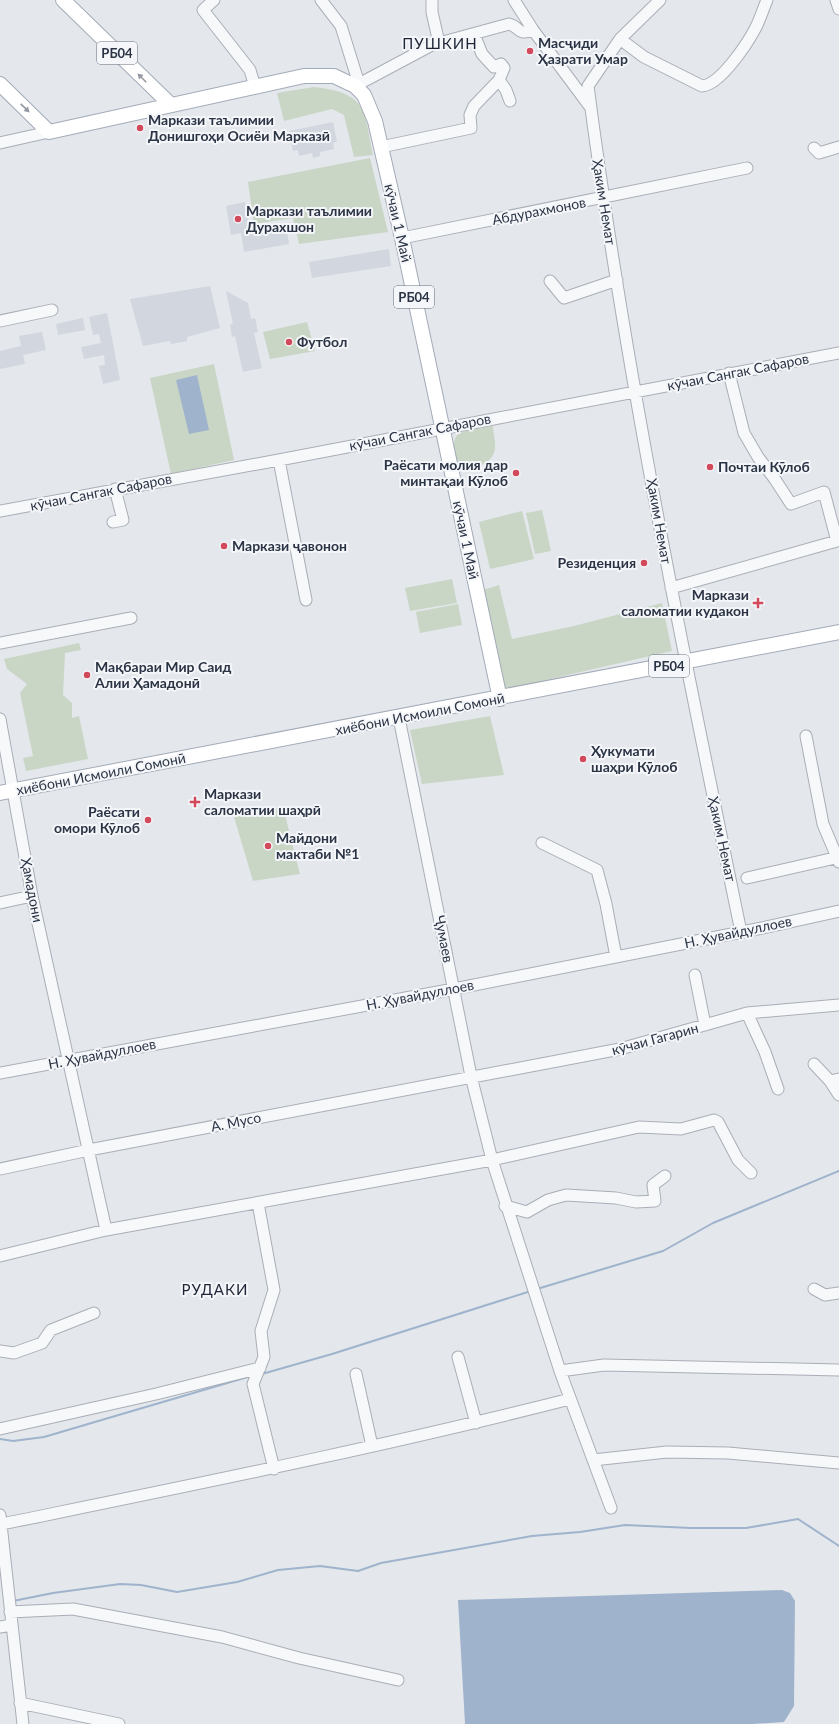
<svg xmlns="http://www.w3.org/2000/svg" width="839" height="1724" viewBox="0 0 839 1724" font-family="Lato,sans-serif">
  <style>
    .built { fill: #d2d6de }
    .green { fill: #c9d6c5 }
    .water { fill: #9fb4cc }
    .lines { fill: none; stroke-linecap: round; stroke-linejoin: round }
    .stream { stroke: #9fb4cc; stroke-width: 2 }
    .minor-casing { stroke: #a9aeb7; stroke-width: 13 }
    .major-casing { stroke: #a3abb8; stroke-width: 16 }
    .minor { stroke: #f7f8fa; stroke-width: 11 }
    .major { stroke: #fff; stroke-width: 14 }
    .oneway { fill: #959aa2 }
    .poi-dot { fill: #d1495b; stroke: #f4f6f9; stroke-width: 1.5 }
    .labels { text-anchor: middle; stroke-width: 4; stroke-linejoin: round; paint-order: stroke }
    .shield { fill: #f4f6f9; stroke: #676e7b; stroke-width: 1 }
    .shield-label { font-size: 13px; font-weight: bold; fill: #2b3445 }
    .poi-label { font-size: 14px; font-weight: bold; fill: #2b3445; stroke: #f4f6f9; text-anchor: start }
    .street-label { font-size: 14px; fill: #2b3445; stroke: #f4f6f9 }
    .neighbourhood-label { font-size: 15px; letter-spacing: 1px; fill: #1d2536; stroke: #f4f6f9 }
  </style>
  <rect width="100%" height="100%" fill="#e4e7ec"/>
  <path class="built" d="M333,122L337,142L333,143L334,149L320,152V156L313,158L312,153L299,156L298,150L293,151L289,131Z
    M245,202L250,231L286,225L289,244L244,252L241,233L231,235L226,206Z
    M389,249L391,266L312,278L309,262Z
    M210,286L220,328L187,337V341L171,344L170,341L143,346L130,299Z
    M226,291L248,303L251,319L255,318L258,332L254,333L262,368L243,372L235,336L232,337L230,325L233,324Z
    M107,313L120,380L103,384L99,366L105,365L104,355L84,359L81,347L101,343L99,334L93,335L89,317Z
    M83,318L85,330L58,335L56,324Z
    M42,332L46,350L23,355L25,364L0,369V351L21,346L19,336Z"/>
  <path class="green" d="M314,87C367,93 364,109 373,155L354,157L344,115L332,109L284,121L277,93Z
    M370,158L388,232L299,244L293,218L254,224L248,182Z
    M307,322L315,351L270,359L263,332Z
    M214,364L234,460L171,474L150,378Z
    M493,426C493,433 496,441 495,448C494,466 469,468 457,472C450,430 452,432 493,426Z
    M542,510L551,551L535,554L526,513Z
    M522,511L534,559L490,569L479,522Z
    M452,579L457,603L410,611L405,588Z
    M499,585L512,639L574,626L662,603L672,651L503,690L483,590Z
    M458,604L462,625L420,633L416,612Z
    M79,643L81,650L65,653L63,695L72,703V718L79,716L88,759L26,771L23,758L33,756L20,693L27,684L7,669L4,659Z
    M490,716L504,775L422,784L410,730Z
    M283,807L300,874L253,881L234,817Z"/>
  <path class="water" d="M197,375L209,430L189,434L176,380Z
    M782,1590L790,1593L795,1601L794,1706L784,1722L752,1724H465L458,1600Z"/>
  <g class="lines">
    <path class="stream" d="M537,1289L663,1251L713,1223L839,1171
      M262,1374L332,1354L531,1291
      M0,1439L13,1441L44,1437L251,1376
      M13,1601L53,1593L120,1584L141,1585L177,1592L237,1582L278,1570L320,1566L358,1571L381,1563L532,1536L580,1532L625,1525L691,1528H746L798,1519L839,1546"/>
    <g class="minor-casing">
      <path id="minor" d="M214,0L203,10L250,70L255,87
        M321,0L341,26L359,84
        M432,0V12L439,43
        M514,0L533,30L591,108
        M660,0L620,39L588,86C625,370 683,652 741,932
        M836,0L839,9
        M620,39L644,57L702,86C720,85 747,44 755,29C760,20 763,9 767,0
        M499,80L506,90L510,101
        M355,86L432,45L509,24C521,27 516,36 533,30
        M0,143L49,132
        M381,147L471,128L470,115L474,106L499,80L504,68L501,64L494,67L482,54L474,34
        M814,148L819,153L839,147
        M402,238L747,168
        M550,281L564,298L617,280
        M0,321L52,310
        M279,460L306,600
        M0,511L279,460L839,353
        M113,522L123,520L115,489
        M671,588L837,541L824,492L791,504L774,478L758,457L744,433L729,373
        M0,643L131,618
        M399,718L471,1076L492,1160L560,1371L611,1508
        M0,719L32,896L106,1230
        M806,736L823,824L839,862
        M542,843L597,870L606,904L616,957
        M747,878L839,857
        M0,903L32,896
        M695,975L705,1025
        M747,1013L765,1052L778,1089
        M814,1064L830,1081L839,1079
        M0,1073L454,989L762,928L839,911
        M830,1081L839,1095
        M0,1169L89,1150L620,1049L747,1013L839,1005
        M258,1203L274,1290L261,1331L264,1357L253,1384L274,1469
        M505,1206L527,1212L548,1200L566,1195L616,1198L636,1202L655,1201L653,1185L665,1176
        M0,1256L106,1230L492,1160L639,1127L681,1129L714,1120L718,1122L738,1160L751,1173
        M814,1289L825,1295L839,1293
        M0,1351L14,1353L42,1343L51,1330L94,1313
        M458,1357L476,1423
        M560,1371L604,1365L839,1370
        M356,1374L372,1446
        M0,1429L156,1394L260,1368
        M593,1460L667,1452L728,1453L839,1463
        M0,1515L23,1724
        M2,1524C192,1485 382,1447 570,1399
        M10,1612L73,1609L222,1637L299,1658L398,1680
        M0,1627L11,1625
        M20,1703L119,1724"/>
    </g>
    <g class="major-casing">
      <path id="major" d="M63,0L171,105
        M0,84L49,132L304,76H334L355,86L364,95L375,121L402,238L500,699
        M0,793L839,632"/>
    </g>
    <use href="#minor" class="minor"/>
    <use href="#major" class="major"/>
  </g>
  <defs><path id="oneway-solid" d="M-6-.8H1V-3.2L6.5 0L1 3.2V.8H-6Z"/></defs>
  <g class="oneway">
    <use href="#oneway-solid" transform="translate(142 78) rotate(-135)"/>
    <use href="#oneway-solid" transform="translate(25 108) rotate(44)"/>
  </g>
  <g class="poi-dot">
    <circle cx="530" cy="51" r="4"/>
    <circle cx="140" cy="128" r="4"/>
    <circle cx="238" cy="219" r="4"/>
    <circle cx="289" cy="342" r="4"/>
    <circle cx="710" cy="467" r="4"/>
    <circle cx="516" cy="473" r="4"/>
    <circle cx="224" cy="546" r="4"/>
    <circle cx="644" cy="563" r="4"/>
    <path d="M756 597h4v4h4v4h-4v4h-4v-4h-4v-4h4z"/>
    <circle cx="87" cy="675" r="4"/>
    <circle cx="583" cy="759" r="4"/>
    <path d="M193 796h4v4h4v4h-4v4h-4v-4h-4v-4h4z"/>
    <circle cx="148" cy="820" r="4"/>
    <circle cx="268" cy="846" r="4"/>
  </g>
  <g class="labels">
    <g class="shield">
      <rect x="97" y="42" width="40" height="22" rx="3"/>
      <rect x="394" y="286" width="40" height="22" rx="3"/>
      <rect x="649" y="655" width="40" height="22" rx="3"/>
    </g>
    <g class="shield-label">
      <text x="117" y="58">РБ04</text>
      <text x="414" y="302">РБ04</text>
      <text x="669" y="671">РБ04</text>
    </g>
    <g class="poi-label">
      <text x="538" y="48">Масҷиди<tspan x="538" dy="16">Ҳазрати Умар</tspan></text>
      <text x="148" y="125">Маркази таълимии<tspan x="148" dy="16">Донишгоҳи Осиёи Марказӣ</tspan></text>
      <text x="246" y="216">Маркази таълимии<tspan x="246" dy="16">Дурахшон</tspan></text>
      <text x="297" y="347">Футбол</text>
      <text x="508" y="470" text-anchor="end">Раёсати молия дар<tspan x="508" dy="16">минтақаи Кӯлоб</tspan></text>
      <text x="718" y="472">Почтаи Кӯлоб</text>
      <text x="232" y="551">Маркази ҷавонон</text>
      <text x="636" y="568" text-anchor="end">Резиденция</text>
      <text x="749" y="600" text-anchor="end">Маркази<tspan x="749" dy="16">саломатии кудакон</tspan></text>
      <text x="95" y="672">Мақбараи Мир Саид<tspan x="95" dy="16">Алии Ҳамадонӣ</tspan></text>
      <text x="591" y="756">Ҳукумати<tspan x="591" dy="16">шаҳри Кӯлоб</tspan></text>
      <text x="204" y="799">Маркази<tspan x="204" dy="16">саломатии шаҳрӣ</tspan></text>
      <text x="140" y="817" text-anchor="end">Раёсати<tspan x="140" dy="16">омори Кӯлоб</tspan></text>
      <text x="276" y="843">Майдони<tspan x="276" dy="16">мактаби №1</tspan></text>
    </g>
    <g class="street-label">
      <text transform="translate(604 202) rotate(81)" y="5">Ҳаким Немат</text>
      <text transform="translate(539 211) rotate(-11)" y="5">Абдурахмонов</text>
      <text transform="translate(398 223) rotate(77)" y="5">кӯчаи 1 Май</text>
      <text transform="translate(738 372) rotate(-11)" y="5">кӯчаи Сангак Сафаров</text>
      <text transform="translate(420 432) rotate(-11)" y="5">кӯчаи Сангак Сафаров</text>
      <text transform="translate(101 492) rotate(-11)" y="5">кӯчаи Сангак Сафаров</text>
      <text transform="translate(659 521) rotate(80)" y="5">Ҳаким Немат</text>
      <text transform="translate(466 540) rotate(78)" y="5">кӯчаи 1 Май</text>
      <text transform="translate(420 714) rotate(-11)" y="5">хиёбони Исмоили Сомонӣ</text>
      <text transform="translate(101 774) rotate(-11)" y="5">хиёбони Исмоили Сомонӣ</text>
      <text transform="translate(722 839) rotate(78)" y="5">Ҳаким Немат</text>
      <text transform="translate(32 890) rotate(79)" y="5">Ҳамадони</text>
      <text transform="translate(738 932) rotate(-12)" y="5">Н. Ҳувайдуллоев</text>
      <text transform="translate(444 939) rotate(79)" y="5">Ҷумаев</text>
      <text transform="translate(420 995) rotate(-11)" y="5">Н. Ҳувайдуллоев</text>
      <text transform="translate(655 1039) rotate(-15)" y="5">кӯчаи Гагарин</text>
      <text transform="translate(102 1054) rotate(-11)" y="5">Н. Ҳувайдуллоев</text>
      <text transform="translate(236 1122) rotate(-11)" y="5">А. Мусо</text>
    </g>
    <g class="neighbourhood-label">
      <text x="440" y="49">ПУШКИН</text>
      <text x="215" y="1295">РУДАКИ</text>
    </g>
  </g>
</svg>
